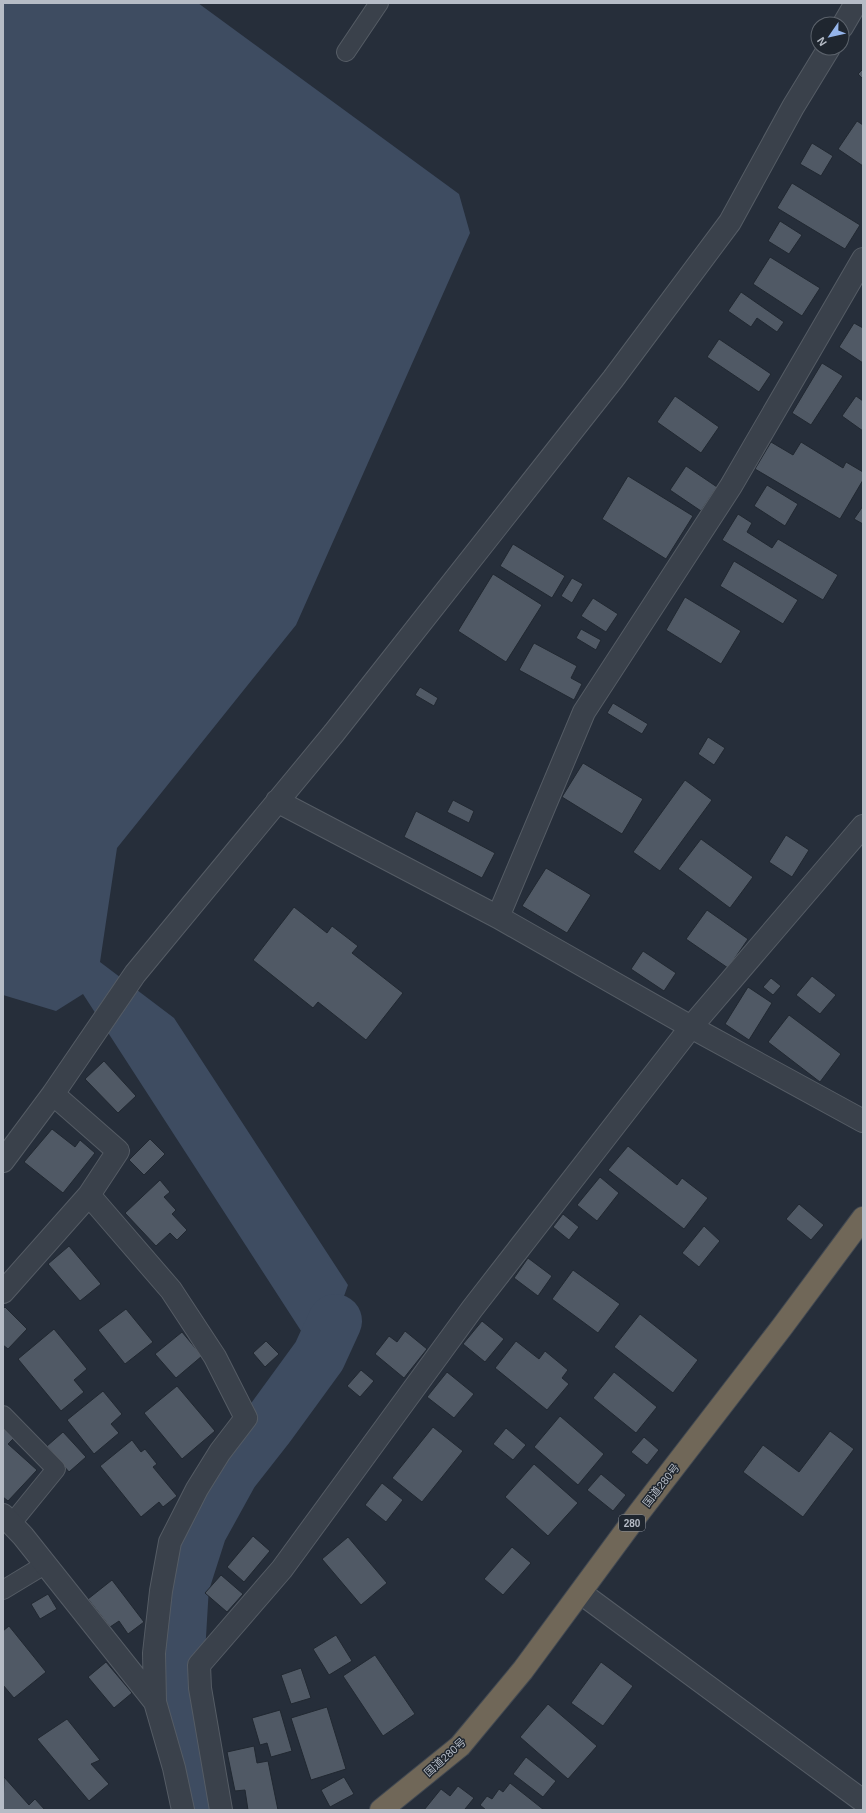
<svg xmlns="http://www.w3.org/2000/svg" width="866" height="1813" viewBox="0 0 866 1813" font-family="Arial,'Noto Sans JP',sans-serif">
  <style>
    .water { fill: #3e4c61 }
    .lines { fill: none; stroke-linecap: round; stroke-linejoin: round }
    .river { stroke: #3e4c61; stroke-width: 54 }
    .building { fill: #505965; stroke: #212831 }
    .lane-casing { stroke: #555c65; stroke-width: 20 }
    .street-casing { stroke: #555c65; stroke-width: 24 }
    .highway-casing { stroke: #424952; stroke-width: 24 }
    .lane { stroke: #3a414b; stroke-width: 18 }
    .street { stroke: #3a414b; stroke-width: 22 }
    .highway { stroke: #706758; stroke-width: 22 }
    .labels { text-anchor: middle; stroke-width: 3; stroke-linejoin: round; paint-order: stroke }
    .shield { fill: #1f262f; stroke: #898f99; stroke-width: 1 }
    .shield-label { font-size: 10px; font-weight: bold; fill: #b6bcc6 }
    .street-label { font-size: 11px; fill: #b6bcc6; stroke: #1f262f }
  </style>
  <rect width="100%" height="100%" fill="#262e3a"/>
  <path class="water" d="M3,3H198L459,194L470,233L296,625L117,848L100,962L174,1018L348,1285L335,1321L305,1337L83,994L56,1011L3,995Z"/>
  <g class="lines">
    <path class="river" d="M202,1810L178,1653L182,1586L200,1530L232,1472L268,1426L319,1356L335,1321"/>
  </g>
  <path class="building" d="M863,69V79L858,74Z
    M857,121L863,125V166L838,149Z
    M812,143L833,156L821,176L800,164Z
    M792,183L860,225L845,249L777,208Z
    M780,221L802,235L789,254L768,241Z
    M770,257L820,288L802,316L753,284Z
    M741,292L784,322L777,332L757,318L751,327L728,311Z
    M854,323L863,328V363L839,347Z
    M719,339L771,374L759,392L707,357Z
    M822,363L843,376L811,425L792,413Z
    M675,396L719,427L701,453L657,422Z
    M856,396L863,401V431L842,416Z
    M771,442L793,455L801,442L843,468L846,462L863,472V480L840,519L755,469Z
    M686,466L717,487L701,511L670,490Z
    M628,476L693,516L666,559L602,519Z
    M767,485L798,504L785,526L754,506Z
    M863,506V524L854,519Z
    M738,514L752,523L747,532L772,548L778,539L838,575L823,600L722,540Z
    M513,544L565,576L552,598L500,566Z
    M734,561L798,600L783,624L720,586Z
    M493,574L542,605L506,662L458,631Z
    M572,578L583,584L572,603L561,596Z
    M685,597L741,631L721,664L666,630Z
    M593,598L618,614L606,632L581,616Z
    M581,629L601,640L596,650L576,638Z
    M534,643L577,666L571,678L582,684L574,700L519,670Z
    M420,687L438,698L434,706L415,695Z
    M613,703L648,724L642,734L607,713Z
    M708,737L725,748L714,765L698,754Z
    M583,763L643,799L622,834L562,797Z
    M685,780L712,800L660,871L633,852Z
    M453,800L474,811L469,823L447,812Z
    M416,811L495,853L482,878L404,837Z
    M786,835L809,850L792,877L769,862Z
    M701,839L753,877L730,908L678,869Z
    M546,868L591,895L567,933L522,906Z
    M294,907L327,933L332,926L358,946L352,953L403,993L366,1040L318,1002L313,1008L253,960Z
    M707,910L748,939L728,968L686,939Z
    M643,951L676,973L664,991L631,969Z
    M812,976L836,995L820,1014L796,995Z
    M771,978L781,986L773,995L763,987Z
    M748,987L772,1003L749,1040L725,1024Z
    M789,1015L841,1054L820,1082L768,1042Z
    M104,1061L136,1096L118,1113L85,1079Z
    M52,1129L75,1147L80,1140L95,1153L63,1193L24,1162Z
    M150,1139L165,1154L144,1175L129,1160Z
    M628,1146L677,1185L682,1178L708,1198L684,1229L608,1170Z
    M600,1177L619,1193L597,1221L577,1205Z
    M160,1180L170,1192L164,1197L176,1210L172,1214L187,1230L177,1240L170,1233L156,1246L125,1213Z
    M799,1204L824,1225L811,1240L786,1219Z
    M563,1214L579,1227L569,1240L553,1227Z
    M704,1226L720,1241L699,1267L682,1253Z
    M69,1246L101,1284L80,1301L48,1264Z
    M528,1258L552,1276L538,1296L514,1278Z
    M573,1270L620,1304L598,1333L552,1299Z
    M5,1307L27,1329L8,1349L3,1345V1309Z
    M126,1309L153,1342L125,1364L98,1330Z
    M640,1314L698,1360L673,1393L614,1347Z
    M482,1321L504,1339L485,1362L463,1344Z
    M54,1329L87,1369L74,1380L84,1392L61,1411L18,1359Z
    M405,1331L427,1349L404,1378L375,1354L389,1336L397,1342Z
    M182,1332L202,1356L176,1378L155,1354Z
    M266,1341L279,1354L265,1367L253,1353Z
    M516,1341L539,1359L545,1351L568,1370L562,1378L569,1384L547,1410L495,1368Z
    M361,1370L374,1381L360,1397L347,1386Z
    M447,1372L474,1394L454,1418L427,1397Z
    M614,1372L657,1407L636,1433L593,1398Z
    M177,1386L215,1431L182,1459L144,1413Z
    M103,1391L122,1414L111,1424L119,1433L94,1454L67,1420Z
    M560,1416L604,1454L578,1485L534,1447Z
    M433,1427L463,1451L422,1502L392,1478Z
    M3,1428L14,1438L8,1444L37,1470L8,1501L3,1497Z
    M506,1428L526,1445L513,1460L493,1444Z
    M830,1431L854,1449L803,1517L743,1472L763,1445L799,1472Z
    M63,1432L86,1457L69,1472L47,1446Z
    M644,1437L659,1450L647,1465L631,1452Z
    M132,1440L141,1452L145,1449L157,1464L153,1467L177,1496L163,1507L159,1502L141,1517L100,1466Z
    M534,1464L578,1503L548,1536L505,1497Z
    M601,1474L626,1495L613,1511L587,1490Z
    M382,1483L403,1500L386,1522L365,1505Z
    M253,1536L270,1551L244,1582L227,1567Z
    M348,1537L387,1583L361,1605L322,1559Z
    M512,1547L531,1563L503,1595L484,1579Z
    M221,1575L243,1594L227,1612L205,1593Z
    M112,1580L144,1622L128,1634L119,1621L110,1627L88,1599Z
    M48,1594L57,1609L40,1619L31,1604Z
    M9,1626L46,1672L14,1698L3,1685V1631Z
    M336,1635L352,1661L329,1675L313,1649Z
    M375,1655L415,1714L383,1736L343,1676Z
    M106,1662L132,1693L114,1708L88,1677Z
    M601,1662L633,1686L603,1726L571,1703Z
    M301,1668L311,1698L291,1704L281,1675Z
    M548,1704L597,1746L568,1779L520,1737Z
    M327,1707L346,1769L311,1780L291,1718Z
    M280,1710L292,1751L271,1757L267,1743L260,1745L252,1718Z
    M67,1719L100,1760L91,1764L109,1784L89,1801L37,1739Z
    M254,1746L257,1763L268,1761L278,1810H248L245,1790L235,1791L227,1752Z
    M526,1757L556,1781L543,1797L513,1774Z
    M4,1777L29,1805L35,1799L45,1810H3Z
    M344,1777L354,1794L330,1807L321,1790Z
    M510,1783L544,1810H486L480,1805L487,1796L492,1799L499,1789L503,1792Z
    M458,1786L474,1798L465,1809L467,1810H424L441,1789L450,1796Z"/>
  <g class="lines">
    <g class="lane-casing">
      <path id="lane" d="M346,52L379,3
        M3,1415L56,1469L12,1523
        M3,1590L46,1564"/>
    </g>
    <g class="street-casing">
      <path id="street" d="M842,27L856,3
        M277,801L498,917L691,1027L863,1121
        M498,917L584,712L731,486L863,259
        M53,1094L118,1151L89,1195L171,1290L215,1357L246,1418L220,1452L197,1489L170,1542L161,1591L154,1653L155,1702L174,1768L183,1810
        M3,1161L53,1094L135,974L334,733L613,379L730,222L793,107L829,48
        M3,1292L89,1195
        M3,1515L23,1536L155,1702
        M581,1593L863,1801
        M221,1810L200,1688L199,1665L282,1569L472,1309L691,1027L863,826"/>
    </g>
    <g class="highway-casing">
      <path id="highway" d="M381,1810L460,1746L523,1670L638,1514L782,1327L863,1218"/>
    </g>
    <use href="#lane" class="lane"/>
    <use href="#street" class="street"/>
    <use href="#highway" class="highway"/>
  </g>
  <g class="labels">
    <rect class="shield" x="619" y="1515" width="26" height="16" rx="3"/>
    <g class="shield-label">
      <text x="632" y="1527">280</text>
    </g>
    <g class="street-label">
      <text transform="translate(661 1485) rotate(-52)" y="4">国道280号</text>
      <text transform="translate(445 1757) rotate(-42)" y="4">国道280号</text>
    </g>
  </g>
  <rect width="866" height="1813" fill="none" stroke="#b6bcc6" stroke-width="8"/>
  <g transform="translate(830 36) rotate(236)"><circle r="19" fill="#1f262f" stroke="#5b626b"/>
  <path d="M0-3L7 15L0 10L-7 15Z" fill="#95b5eb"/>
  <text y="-6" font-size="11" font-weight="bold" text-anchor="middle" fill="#b6bcc6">N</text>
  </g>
</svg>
